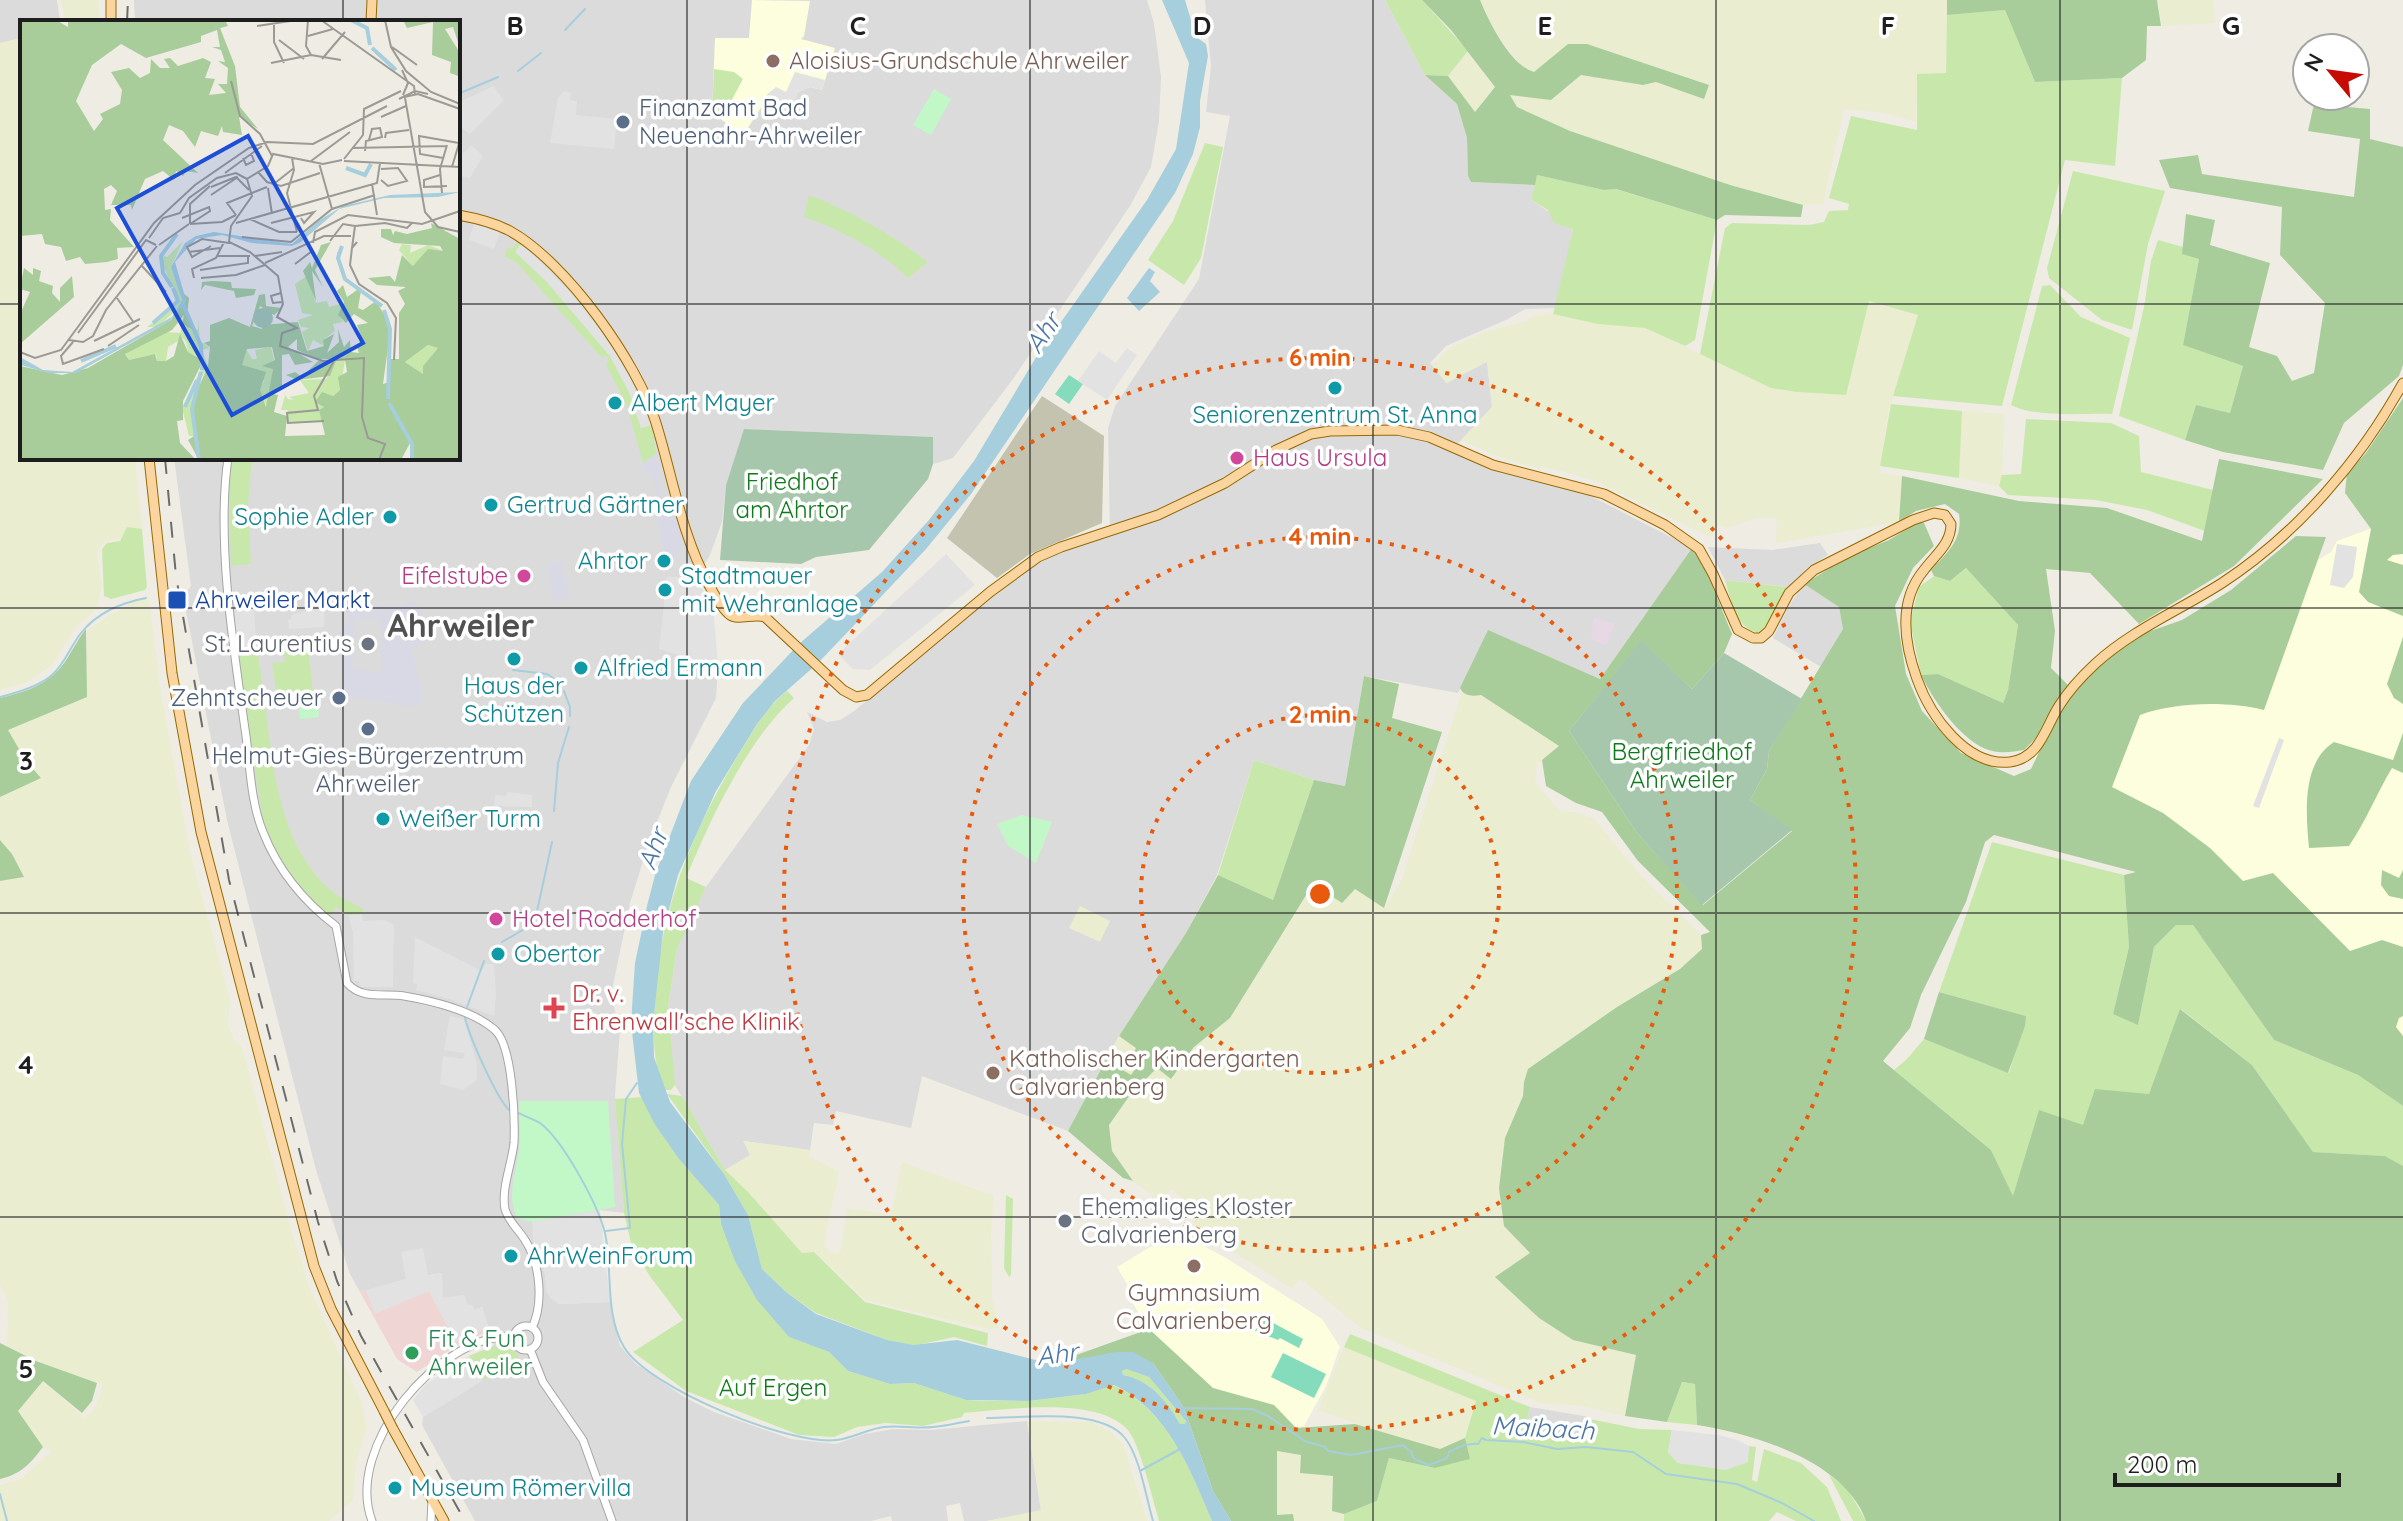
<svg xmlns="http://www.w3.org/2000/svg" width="2403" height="1521" viewBox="0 0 2403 1521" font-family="Quicksand,sans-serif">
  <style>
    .residential { fill: #dcdbdb }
    .commercial { fill: #efd6d4 }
    .industrial { fill: #e8d7e4 }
    .education { fill: #fdfede }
    .construction { fill: #c3c3b0 }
    .farmland { fill: #eaedd0 }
    .grass { fill: #c8e8ab }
    .forest { fill: #a8cd9a }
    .cemetery { fill: #a6c7ac }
    .park { fill: #c2f8c8 }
    .pitch { fill: #84dcbd }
    .parking { fill: #e2e2e2 }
    .plaza { fill: #d9d9e5; fill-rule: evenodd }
    .water { fill: #a6cedc; fill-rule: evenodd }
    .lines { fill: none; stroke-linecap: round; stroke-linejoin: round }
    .stream { stroke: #a6cedc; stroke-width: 2 }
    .minor-casing { stroke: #a5a5a5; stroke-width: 9 }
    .major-casing { stroke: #956903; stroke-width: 11 }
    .minor { stroke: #fff; stroke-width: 7 }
    .major { stroke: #fad59f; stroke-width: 9 }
    .rail { stroke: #6c6c6c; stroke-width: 2; stroke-dasharray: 16 16; stroke-linecap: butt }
    .major-bridge-casing { stroke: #956903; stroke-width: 11; stroke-linecap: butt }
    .major-bridge { stroke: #fad59f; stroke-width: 9 }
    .grid { fill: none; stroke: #1e1e1e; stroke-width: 2; stroke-opacity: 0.55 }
    .ring { fill: none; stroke: #e8590c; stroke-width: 4; stroke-dasharray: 4 8 }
    .education-dot { fill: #8d6e63; stroke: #fff; stroke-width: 3 }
    .service-dot { fill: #5c6f8a; stroke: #fff; stroke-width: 3 }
    .culture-dot { fill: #0f9aa8; stroke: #fff; stroke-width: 3 }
    .hotel-dot { fill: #d1479c; stroke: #fff; stroke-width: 3 }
    .transit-dot { fill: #1a4fb4; stroke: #fff; stroke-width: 3 }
    .worship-dot { fill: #6b7280; stroke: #fff; stroke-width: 3 }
    .health-dot { fill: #e0444e; stroke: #fff; stroke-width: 3 }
    .leisure-dot { fill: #2e9e5b; stroke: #fff; stroke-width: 3 }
    .labels { text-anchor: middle; stroke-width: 7; stroke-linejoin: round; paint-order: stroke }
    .education-label { font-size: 24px; fill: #785e54; stroke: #fff; text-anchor: start }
    .service-label { font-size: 24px; fill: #4e5e75; stroke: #fff; text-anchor: start }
    .culture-label { font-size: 24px; fill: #0d838f; stroke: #fff; text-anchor: start }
    .hotel-label { font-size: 24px; fill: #b23c85; stroke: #fff; text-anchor: start }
    .park-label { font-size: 24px; fill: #0e7a1a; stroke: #fff }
    .transit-label { font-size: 24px; fill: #164399; stroke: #fff; text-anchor: start }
    .worship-label { font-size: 24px; fill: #5b616d; stroke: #fff; text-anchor: end }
    .health-label { font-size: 24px; fill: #be3a42; stroke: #fff; text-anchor: start }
    .leisure-label { font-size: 24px; fill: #27864d; stroke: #fff; text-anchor: start }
    .water-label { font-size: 26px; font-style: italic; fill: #4a75a4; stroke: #fff }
    .district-label { font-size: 32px; font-weight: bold; fill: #515151; stroke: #fff }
    .inset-river { fill: none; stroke: #a6cedc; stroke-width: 4 }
    .inset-road { fill: none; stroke: #9b9a95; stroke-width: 2 }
    .view { fill: #1d4ed8; fill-opacity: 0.15; stroke: #1d4ed8; stroke-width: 4 }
    .inset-edge { fill: none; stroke: #1e1e1e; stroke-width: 4 }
    .grid-label { font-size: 26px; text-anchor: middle; font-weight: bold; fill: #1e1e1e; stroke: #fff; stroke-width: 7; stroke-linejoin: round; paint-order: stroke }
    .centre { fill: #e8590c; stroke: #fff; stroke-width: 4 }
    .ring-label { font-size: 24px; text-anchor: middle; font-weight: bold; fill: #e8590c; stroke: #fff; stroke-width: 7; stroke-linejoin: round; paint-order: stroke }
  </style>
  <rect width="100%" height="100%" fill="#efece4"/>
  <path class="residential" d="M0,0H57L60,22H22V38L0,43Z
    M134,0H1147L1154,23L1161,77L1159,121L1151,167L1130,206L1013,379L953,458L933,464L932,437L745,429L726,485L722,522L710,555L696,578L667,577L660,648L718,668L716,698L671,787L649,842L630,903L611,995L620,1030L615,1095L624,1213L600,1210L533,1240L545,1274L547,1292L559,1304L610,1302L620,1346L636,1364L684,1397L714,1412L791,1439L836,1444L865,1434L893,1429L931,1430L1027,1421L1041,1511L987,1521H964L960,1503L946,1506L948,1521H892L891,1516L871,1521H475L422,1425L423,1417L483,1380L469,1356L494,1345L482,1307L475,1310L468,1305L443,1298L441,1273L407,1279L360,1292L350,1274L316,1170L227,820L183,596L191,586L174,458H458V22H135Z
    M1205,0H1385L1425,75L1457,104L1467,138L1468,176L1471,182L1535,185L1531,200L1573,228L1557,308L1525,309L1508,319L1446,346L1430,363L1447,383L1487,361L1492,407L1452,450L1490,470L1587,494L1692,548L1600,679L1488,631L1458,693L1364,676L1345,786L1314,780L1254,760L1217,875L1186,933L1119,1036L1068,1131L922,1076L911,1128L836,1111L833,1125L814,1123L810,1150L744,1141L751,1155L725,1170L675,1085L672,1069L668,1007L677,949L688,921L706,887L809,745L814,729L807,712L827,722L840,720L853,712L1017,574L1064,551L1110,535L1108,428L1115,406L1199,279L1230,116L1206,112L1211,66Z
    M1820,543L1828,555L1807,568L1788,587L1725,580L1708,547L1772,550Z
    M1804,584L1839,607L1843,629L1821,667L1773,638L1790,604Z
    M1530,1407L1590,1417L1589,1441L1525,1430Z"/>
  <path class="commercial" d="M423,1248L428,1276L442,1273L443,1298L464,1295L468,1305L471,1304L475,1310L482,1307L489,1331L454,1347L417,1372L397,1359L360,1292L406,1279L401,1252Z"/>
  <path class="industrial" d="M1594,618L1615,624L1606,645L1591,639Z"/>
  <path class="education" d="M752,0L810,1L804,36L801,39L835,48L822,90L810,87L798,92L791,108L764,103L744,134L712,114L715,38H749Z
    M2383,524H2403V1092L2317,983L2034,758L2088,675L2108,659L2222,619L2331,552L2337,541Z
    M1172,1234L1187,1237L1226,1258L1322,1319L1340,1347L1326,1386L1304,1426L1296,1428L1274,1405L1213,1388L1149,1329L1133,1304L1128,1286L1117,1267Z"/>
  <path class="construction" d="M1042,396L1104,436L1102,523L1030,554L997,578L947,538Z"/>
  <path class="farmland" d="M61,0H99L98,22H66Z
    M1480,0H1947L1946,74H1917L1916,122L1886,113L1844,109L1823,204L1803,205L1730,185L1570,131L1517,107L1510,94L1566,90L1580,75L1643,85L1656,82L1704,99L1709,85L1587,44H1568L1534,73L1523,69L1491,26Z
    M2158,0H2213L2215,23L2162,26Z
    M22,38V458H135L142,529L127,527L121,538L105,541L99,548L97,555L102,586L96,609L75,628L52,665L26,682L0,690V43Z
    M1468,51L1495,87L1475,112L1448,76Z
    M1868,301L1918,315L1888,413L1879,473L1902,476L1899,522L1776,543L1777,518H1756L1727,528L1718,524L1710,537L1598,482L1562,471L1543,467L1539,469L1494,455L1461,440L1492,407L1487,362L1446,383L1432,365L1448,349L1463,342L1488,331L1527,321L1533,316L1553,314L1645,328L1771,388L1797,392L1845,395Z
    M1962,411L2004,414L2002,475L1999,486L1959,478Z
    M145,597L149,601L160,689L190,852L230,1001L228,1025L234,1039L242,1047L292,1233L310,1289L363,1406L366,1430L356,1462L353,1500L329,1521H0V1485L21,1479L52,1451L43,1447L18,1411L44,1380L84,1418L94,1409L100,1396L102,1384L63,1372L7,1347L8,1301L0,1284V881L23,878L12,854L0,840V797L41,778L26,761L7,730L86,697L87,631L109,615L128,607L129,600Z
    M1462,692L1468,696L1481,695L1560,746L1537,765L1535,782L1561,812H1576L1594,819L1641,876L1701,935L1702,949L1680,969L1617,1007L1524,1082L1521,1103L1530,1253L1496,1277L1539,1318L1573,1340L1636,1355L1625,1416L1582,1406L1541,1403L1359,1327L1301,1279L1291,1288L1194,1227L1195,1212L1172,1189L1158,1200L1133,1181L1112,1151L1109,1125L1130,1095L1157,1068L1171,1079L1194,1047L1230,1018L1314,884L1342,902L1355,889L1385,908L1402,879Z
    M1080,906L1110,921L1100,942L1069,928Z
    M1119,1036L1136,1048L1140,1061L1131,1076L1106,1060Z
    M743,1141L810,1150L809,1156L839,1172L824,1243L830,1252L837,1254L841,1250L847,1208L891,1215L902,1162L994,1196L991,1234L992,1296L998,1328L989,1329L866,1300L815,1252L802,1253L725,1170L750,1155Z
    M1344,1347L1476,1401L1465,1438L1440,1449L1395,1437L1318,1410Z
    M1027,1421L1091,1422L1109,1431L1123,1444L1147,1521H987L1041,1510Z
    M1276,1451L1301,1455L1300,1473L1333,1476L1332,1511L1344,1514V1521H1294L1293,1514L1277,1516Z"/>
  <path class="grass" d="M1385,0H1422L1468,51L1448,76L1425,75Z
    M2005,10L2035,82L2122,78L2115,166L2065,160L2002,406L1893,396L1918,315L1869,301L1846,395L1797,392L1771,388L1700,354L1725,228L1732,223L1809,225L1824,222L1829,211L1848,210L1849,204L1829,198L1851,116L1917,130V74L1946,73L1947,15Z
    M714,69L734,72L743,79L721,120L712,114Z
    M1205,143L1223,147L1201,258L1184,285L1148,260L1173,221Z
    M2073,171L2165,191L2148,244L2132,330L2102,320L2049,278L2047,268Z
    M1537,175L1604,190L1615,189L1717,220L1695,340L1685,346L1645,328L1598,324L1553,314L1573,229L1554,223L1548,210L1531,200Z
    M809,195C853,212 891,234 928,262L908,278C881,251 840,229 804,217Z
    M518,240L522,243L516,252L546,281L610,356L629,392L641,428L652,425L656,454L643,463L627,406L606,365L609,357L600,356L516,262L504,256L508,247L512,249Z
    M2158,240L2183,247V254L2199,259L2183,345L2243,366L2230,413L2196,405L2185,440L2119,416L2144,307L2151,261Z
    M2050,285L2081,317L2130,338L2112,414C2084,413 2035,418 2011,405L2042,286Z
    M1891,404L1962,411L1959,478L1880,466Z
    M2026,419L2111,423L2139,436L2141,472L2213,490L2205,531L2147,510L2096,500L2008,495L1999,486L2002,475L2021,474Z
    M232,458H252L248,504L251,564L231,566L229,486Z
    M127,527L142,529L147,587L145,590L111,599L104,596L102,549L107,543L120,541Z
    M1966,568L2018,625L2008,690L2003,703L1938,674L1921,675L1910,622L1919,587L1934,576L1950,581Z
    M1725,580L1787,587L1765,629L1760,633C1736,630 1731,600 1725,580Z
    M284,649H308L313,691L297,692L298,703L278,705L272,663L285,662Z
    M258,655C272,730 268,831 327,887C337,897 351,902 364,909L362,914L348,915L336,907L330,917L297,888L264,828L237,656Z
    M787,691L794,698C747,740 710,820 686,878L706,887L677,949L668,1007L675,1085L671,1090H665C651,1059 653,1027 655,994C662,905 693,830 739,754C753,731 765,708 787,691Z
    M1254,760L1314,780L1273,900L1218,875Z
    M1992,842L2124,875L2129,947L2113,1014L2138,1024L2154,947L2176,925H2193L2274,1040L2358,1075L2403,1106V1166L2385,1156L2313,1152L2252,1065L2181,1009L2149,1094L2084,1126L2013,1197L1991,1150L1894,1070L1906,1060L1924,1039L2009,1073L2026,1016L1939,992Z
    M667,1094L682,1096L725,1170L748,1192L802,1253L814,1252L865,1302L988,1333L987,1346L954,1337L913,1346L887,1340L816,1313L786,1292L762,1269L748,1215L724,1174Z
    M643,1097L679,1159L719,1205L721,1224L789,1337L829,1352L848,1371L890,1384L914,1383L966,1400L985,1401H1030L1086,1394L1113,1385C1167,1409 1191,1471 1212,1521H1159C1151,1494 1145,1464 1133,1438C1111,1393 1005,1410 964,1413L962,1417L923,1426L886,1423L857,1427L834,1437L799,1435L686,1391L633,1352L683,1320L649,1275L631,1243L624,1213L615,1099Z
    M1006,1195L1013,1199L1011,1275L1009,1277L1004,1268Z
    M1350,1334L1530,1407L1525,1430L1588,1441L1590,1419L1639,1429L1672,1430L1668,1452L1678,1463L1699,1465L1747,1462L1749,1446L1756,1447L1752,1480L1757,1482L1764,1449L1801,1463L1827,1487L1841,1521H1796L1777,1512L1769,1521H1344V1514L1377,1501L1389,1458L1435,1468L1469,1459L1465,1438L1476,1401L1344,1347Z
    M509,1341L519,1358L483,1380L469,1356Z
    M1126,1369L1149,1377L1186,1421L1185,1424H1180C1167,1401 1150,1380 1123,1375L1122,1371Z
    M1682,1382L1695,1384L1697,1425L1667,1422Z
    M1829,1475L1847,1488L1866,1521H1853Z"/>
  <path class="forest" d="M1422,0H1480C1489,22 1511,66 1534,72L1568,44H1587L1709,85L1704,99L1656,82L1643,85L1581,75L1551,100L1510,95L1517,107L1570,131L1730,185L1803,205L1801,217L1725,215L1717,220L1616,189L1604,190L1537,175L1535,185L1471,182L1468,176L1467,138L1457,104L1425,75L1448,76L1475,112L1495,87L1451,30Z
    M1947,0H2157L2161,26H2147L2146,60L2122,78L2035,82L2005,10L1947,15Z
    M2314,104L2370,109V139L2403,147V365L2399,376L2344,423L2323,470L2223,452L2185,440L2196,405L2230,413L2243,366L2183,345L2199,259L2182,254L2186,214L2215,220L2210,245L2270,263L2249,347L2277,356L2292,381L2314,373L2325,303L2280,255L2282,207L2170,188L2159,160L2198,155L2202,174L2354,197L2360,139L2308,131Z
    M2403,398V554L2393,555L2387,560L2403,565V616L2368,602L2359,592L2371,529L2345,493L2347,473L2366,453Z
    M2219,459L2323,479L2234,566L2139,624L2090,573L2046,569L2055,631L2051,668L2068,685L2040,734L2024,750C2016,751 2007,753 1999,752C1966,750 1934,701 1921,675L1938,674L2003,703L2008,690L2018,625L1966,568L1950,581L1934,576L1931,570C1947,553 1963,540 1959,514L1945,504L1916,511L1899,522L1902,476L2019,501L2107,508L2202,541Z
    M1920,521L1924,523L1934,546L1913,568L1895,606L1906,674L1922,711L1961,753L2014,776L2031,769L2058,712L2074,690L2106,660L2142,634L2182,620L2231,590L2296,536L2326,537L2264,710C2227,701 2176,702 2140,715L2112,787L2163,813L2210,848L2243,881L2273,873L2350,951L2382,940L2403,947V1016L2399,1018L2396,1027L2403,1036V1106L2358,1075L2274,1040L2193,925H2176L2154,947L2138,1025L2113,1014L2129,947L2124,875L2136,872L1994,835L1985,842L1966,902L1921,995L1910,1028L1883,1061L1991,1150L2013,1196L2039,1110L2083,1125L2095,1089L2149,1094L2180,1009L2252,1065L2313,1152L2385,1156L2403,1166V1521H1866C1845,1461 1754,1434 1697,1425L1695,1384L1682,1382L1667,1422L1625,1416L1636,1355L1573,1340L1539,1318L1495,1277L1530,1253L1504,1226L1499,1188L1505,1138L1523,1096L1524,1082L1528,1069L1617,1007L1680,969L1702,949L1701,935L1710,932L1638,861L1602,812L1576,803L1546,786L1542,760L1559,746L1481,695C1473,696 1464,697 1460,688L1488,630L1600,679L1692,548L1707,573L1732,634L1724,653L1692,689L1641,641L1569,731L1637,833L1703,905L1792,831L1750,800L1767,769L1769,751L1843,629L1839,607L1804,584L1851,555L1889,540Z
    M86,629L87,697L8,730L26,761L41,778L0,797V698C22,693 47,685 61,667C71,655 76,641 86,629Z
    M2403,637V704L2394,698L2387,684Z
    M1364,676L1399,684L1392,718L1442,732L1384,908L1355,889L1342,903L1313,884L1230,1018L1194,1047L1171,1079L1157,1068L1130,1095L1109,1125L1112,1151L1133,1181L1123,1178L1068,1131L1106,1060L1131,1075L1140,1062L1132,1057L1136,1048L1119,1036L1186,933L1218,875L1273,900L1314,780L1345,786Z
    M2403,733V773L2392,768C2376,795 2366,821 2349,846L2309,848C2306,814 2301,763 2334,742L2393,760Z
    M0,840L12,854L24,877L0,881Z
    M2382,870L2399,878L2403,870V899L2389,896L2381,885Z
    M1939,992L2026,1016L2025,1026L2008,1073L1924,1039Z
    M1149,1329L1213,1388L1274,1405L1296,1428L1355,1424L1440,1449L1465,1438L1470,1459L1435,1468L1389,1458L1377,1501L1344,1514L1332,1511L1333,1476L1300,1473L1301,1455L1277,1451V1515L1293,1514L1294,1521H1231L1213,1491L1184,1408L1153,1363L1051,1364Z
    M0,1343L36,1361L97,1383L92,1401L82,1413L43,1381L18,1411L43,1447C30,1464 21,1474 0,1479Z"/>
  <path class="cemetery" d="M744,429L933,437V464L928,479L869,550L816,557L801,564L720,560L726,485Z
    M1641,640L1692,689L1724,653L1802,699L1769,751L1767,769L1750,800L1792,830L1702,905L1637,833L1569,731Z"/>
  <path class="park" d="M934,89L951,99L931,135L913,125Z
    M317,691L319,717L300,719L297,692Z
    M1022,815L1052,822L1036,863L1008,846L997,824Z
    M519,1101H608L615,1207L532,1222L517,1218C506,1194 517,1173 519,1147C521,1132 519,1116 519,1101Z"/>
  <path class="pitch" d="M1069,375L1083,384L1069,404L1055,394Z
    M1262,1317L1303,1339L1299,1348L1280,1338L1278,1340L1255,1331Z
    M1283,1353L1326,1374L1314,1398L1271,1377Z"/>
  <path class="parking" d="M795,72L825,80L822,90L810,87L798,92L791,108L768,102L764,97L776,87L786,92Z
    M493,86L504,100L470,134L458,125V97L462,101Z
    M564,91L571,93L570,100L577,101L576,115L617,119L614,149L550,143L558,98Z
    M471,145L483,156L470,178L458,176V149L464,153Z
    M474,224L500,232L494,249L469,240Z
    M522,243L572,294L618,352L639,391L652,425L641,428L629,392L610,356L546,281L515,252Z
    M1127,348L1137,355L1107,400L1078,381L1099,351L1116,363Z
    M2337,544L2357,547L2353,577L2344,588L2330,585Z
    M946,554L975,585L870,670L853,669L838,654Z
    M667,577L696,578L709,601L714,617L718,668L659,649Z
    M253,596L257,653L237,655L234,597Z
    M325,606L324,627L289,629L288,620L291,619V615Z
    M2279,738L2284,740L2259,808L2253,806Z
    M507,792L532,795V807L494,806L495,795L506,796Z
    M362,914L363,921L384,920L394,925L393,987H360L359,981H354L353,932L348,915Z
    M415,937L482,971L485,964H494L496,994L494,1016L449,999L416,990L417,984L413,983Z
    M450,1016L464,1019L477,1064V1080L463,1090L440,1084L443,1056L463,1059L465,1053L444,1050Z
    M600,1210L610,1302L559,1304L551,1299L547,1292L545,1274L533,1240L532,1222Z
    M423,1248L428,1276L442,1273L443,1298L464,1295L468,1305L471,1304L475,1310L482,1307L488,1327L455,1342L429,1291L375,1314L366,1290L406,1279L401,1252Z
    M469,1356L483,1380L423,1417L413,1400L425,1385Z
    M1672,1430L1719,1435L1737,1440L1749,1446L1748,1462L1726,1470L1678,1463L1668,1452Z"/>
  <path class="plaza" d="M656,454L662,478L657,482L661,497L670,496L679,526L682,544L676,558H670V552L664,551L652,500L658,498L653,476L645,473L643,463Z
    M562,562L569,599L554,601L547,565Z
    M410,601L416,602L433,639L411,648L422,688L420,689L422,697L420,703L416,707L344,695L341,634V626L348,625L347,610L355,607L402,605ZM367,617L381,622V629L384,631L382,637L381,669L379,672L352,669L355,638L352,622H356L357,618L364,621Z"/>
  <path class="water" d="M1162,0H1185L1196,37L1206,44L1208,56L1200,101V127L1193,154L1175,193L971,494L926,549L861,618L818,663L775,701L757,724L716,791L678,875L663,932L653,1023L654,1057L670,1102L724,1174L748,1215L762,1269L786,1292L816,1314L887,1340L913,1345L957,1340L1051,1364L1116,1352H1133L1153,1363L1184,1408L1213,1491L1231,1521H1212C1191,1471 1167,1409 1114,1385L1086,1394L1029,1401L966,1400L914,1383L890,1384L848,1371L829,1352L789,1337L757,1300L735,1261L721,1224L719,1205L679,1159L654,1123L639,1093L631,1023L635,963L647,906L655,875L691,781L743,703L799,644L882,572L929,520L974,461L1035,359L1147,200L1176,149L1189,63ZM1126,1369L1149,1377L1186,1421L1185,1424H1180C1167,1401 1150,1380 1123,1375L1122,1371Z
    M1149,268L1155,272L1150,281L1160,292L1139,311L1127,298Z"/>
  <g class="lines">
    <path class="stream" d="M565,30L585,9
      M518,71L541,53
      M458,94L498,77
      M513,670L547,674L556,680
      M564,691L570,707V716
      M0,697C16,693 40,686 52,675C65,664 70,647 81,633C98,612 121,603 146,598
      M554,811L558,763L569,727
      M502,942L528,927L536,916L552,842
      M467,1007L484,961
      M465,1018C470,1038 496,1097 509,1110
      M518,1113C525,1116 533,1119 540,1123C563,1140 598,1205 605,1233C613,1268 604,1314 624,1347C648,1388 790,1446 837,1440C853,1438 868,1429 884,1427C900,1425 917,1429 933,1427C945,1426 957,1423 969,1421
      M606,1231L630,1228L622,1144L626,1099L637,1083
      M1184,1408L1252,1409L1268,1416L1305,1441L1325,1447L1328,1451L1351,1455L1403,1445L1411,1452L1414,1459L1429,1465L1447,1458L1449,1452C1458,1446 1470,1443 1478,1444L1482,1438L1486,1440L1523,1442L1557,1449L1586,1447L1633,1452L1666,1474L1737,1484L1782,1503L1814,1521
      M987,1418C1023,1418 1101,1407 1125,1438C1140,1457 1146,1497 1153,1521
      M1140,1471L1180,1449
      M0,1494L7,1521"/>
    <g class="minor-casing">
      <path id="minor" d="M228,458C216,543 234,651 246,736C250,767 251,803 263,832C278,870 303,901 336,926L347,983C362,1000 384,993 404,996C433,1001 472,1010 495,1030C513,1047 515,1118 514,1143C512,1163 501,1189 505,1209C508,1221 519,1230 525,1240C540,1263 544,1303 532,1328
        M514 1338a12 12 0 1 1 24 0a12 12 0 1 1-24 0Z
        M530,1349L543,1382L583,1440L612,1521
        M372,1521C344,1447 438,1334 514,1336
        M431,1521L432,1500"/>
    </g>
    <g class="major-casing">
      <path id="major" d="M111,22V0
        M371,22L372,0
        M458,215C475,218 495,223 510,231C566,262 638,363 656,423C673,478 681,534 709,585C714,594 721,608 730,615C738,621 754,613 765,617L843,690L856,697L867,695L990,592L1038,557L1061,547L1158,515L1225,483L1276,450L1311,434L1330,431L1397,430L1429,437L1493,465L1604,494L1665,525L1699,549L1713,574L1738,630L1753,638H1761L1769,631L1789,593L1814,570L1913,520L1934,513L1945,515L1951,524C1951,544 1935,555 1924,570C1898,601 1904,643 1917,679C1930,715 1966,767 2010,762C2040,758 2045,728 2059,706C2069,690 2081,677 2095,664C2132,630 2180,610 2222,583C2297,534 2360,461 2403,383
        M149,458L172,673L201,832L314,1266L331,1309L384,1411
        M393,1429L444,1521"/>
    </g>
    <use href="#minor" class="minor"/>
    <use href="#major" class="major"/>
    <path class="rail" d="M127,22L128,0
      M165,458L176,576L229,880L318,1222L337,1281L361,1336L465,1521"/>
    <g class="major-bridge-casing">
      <path id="major-bridge" d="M384,1411L393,1429"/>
    </g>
    <use href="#major-bridge" class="major-bridge"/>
  </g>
  <path class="grid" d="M343,0V22M687,0V1521M1030,0V1521M1373,0V1521M1716,0V1521M2060,0V1521M0,304H22M458,304H2403M343,458V1521M0,608H2403M0,913H2403M0,1217H2403"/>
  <g class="ring">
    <circle cx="1320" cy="894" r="179"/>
    <circle cx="1320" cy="894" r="357"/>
    <circle cx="1320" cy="894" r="536"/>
  </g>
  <g class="education-dot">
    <circle cx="773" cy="61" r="8"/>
    <circle cx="993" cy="1073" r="8"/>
    <circle cx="1194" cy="1266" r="8"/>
  </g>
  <g class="service-dot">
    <circle cx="623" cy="122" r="8"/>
    <circle cx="339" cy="698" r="8"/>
    <circle cx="368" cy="729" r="8"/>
  </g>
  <g class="culture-dot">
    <circle cx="1335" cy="388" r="8"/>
    <circle cx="615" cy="403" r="8"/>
    <circle cx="491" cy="505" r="8"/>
    <circle cx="390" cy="517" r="8"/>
    <circle cx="664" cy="561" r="8"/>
    <circle cx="665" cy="590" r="8"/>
    <circle cx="514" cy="659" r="8"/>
    <circle cx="581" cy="668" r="8"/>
    <circle cx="383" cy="819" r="8"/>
    <circle cx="498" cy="954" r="8"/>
    <circle cx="511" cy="1256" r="8"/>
    <circle cx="395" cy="1488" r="8"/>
  </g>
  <g class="hotel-dot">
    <circle cx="1237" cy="458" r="8"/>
    <circle cx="524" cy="576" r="8"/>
    <circle cx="496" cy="919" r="8"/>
  </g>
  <rect class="transit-dot" x="167" y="590" width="20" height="20" rx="4"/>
  <g class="worship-dot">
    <circle cx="368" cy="644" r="8"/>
    <circle cx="1065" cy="1221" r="8"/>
  </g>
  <path class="health-dot" d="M550 996h8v8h8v8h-8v8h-8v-8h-8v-8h8z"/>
  <circle class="leisure-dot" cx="412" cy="1353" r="8"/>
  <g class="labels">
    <g class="education-label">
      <text x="789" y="69">Aloisius-Grundschule Ahrweiler</text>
      <text x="1009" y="1067">Katholischer Kindergarten<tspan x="1009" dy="28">Calvarienberg</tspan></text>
      <text x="1194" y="1301" text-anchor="middle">Gymnasium<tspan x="1194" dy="28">Calvarienberg</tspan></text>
    </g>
    <g class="service-label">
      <text x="639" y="116">Finanzamt Bad<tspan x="639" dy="28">Neuenahr-Ahrweiler</tspan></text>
      <text x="323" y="706" text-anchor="end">Zehntscheuer</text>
      <text x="368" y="764" text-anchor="middle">Helmut-Gies-Bürgerzentrum<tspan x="368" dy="28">Ahrweiler</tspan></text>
    </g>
    <g class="culture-label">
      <text x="631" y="411">Albert Mayer</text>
      <text x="1335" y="423" text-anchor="middle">Seniorenzentrum St. Anna</text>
      <text x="507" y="513">Gertrud Gärtner</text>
      <text x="374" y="525" text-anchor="end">Sophie Adler</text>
      <text x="648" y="569" text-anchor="end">Ahrtor</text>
      <text x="681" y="584">Stadtmauer<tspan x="681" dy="28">mit Wehranlage</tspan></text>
      <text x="597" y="676">Alfried Ermann</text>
      <text x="514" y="694" text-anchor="middle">Haus der<tspan x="514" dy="28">Schützen</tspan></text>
      <text x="399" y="827">Weißer Turm</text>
      <text x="514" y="962">Obertor</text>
      <text x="527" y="1264">AhrWeinForum</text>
      <text x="411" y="1496">Museum Römervilla</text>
    </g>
    <g class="hotel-label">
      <text x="1253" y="466">Haus Ursula</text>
      <text x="508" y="584" text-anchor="end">Eifelstube</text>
      <text x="512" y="927">Hotel Rodderhof</text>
    </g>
    <g class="park-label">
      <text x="792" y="490">Friedhof<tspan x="792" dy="28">am Ahrtor</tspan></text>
      <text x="1682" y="760">Bergfriedhof<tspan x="1682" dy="28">Ahrweiler</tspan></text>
      <text x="773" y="1396">Auf Ergen</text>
    </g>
    <g class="transit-label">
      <text x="195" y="608">Ahrweiler Markt</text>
    </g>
    <g class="worship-label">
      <text x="352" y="652">St. Laurentius</text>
      <text x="1081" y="1215" text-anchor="start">Ehemaliges Kloster<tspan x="1081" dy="28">Calvarienberg</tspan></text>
    </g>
    <g class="health-label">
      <text x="572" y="1002">Dr. v.<tspan x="572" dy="28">Ehrenwall'sche Klinik</tspan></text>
    </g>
    <g class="leisure-label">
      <text x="428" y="1347">Fit &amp; Fun<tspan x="428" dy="28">Ahrweiler</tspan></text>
    </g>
    <g class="water-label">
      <text transform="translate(1043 333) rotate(-56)" y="9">Ahr</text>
      <text transform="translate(653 849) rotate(-70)" y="9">Ahr</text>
      <text transform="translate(1057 1354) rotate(-7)" y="9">Ahr</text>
      <text transform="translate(1543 1428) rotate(3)" y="9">Maibach</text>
    </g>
    <g class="district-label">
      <text x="461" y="637">Ahrweiler</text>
    </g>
  </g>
  <g transform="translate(20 20)">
    <rect width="440" height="440" fill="#efece4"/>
    <path d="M163,221L151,247L162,278L160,286L138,307H127L159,282L141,241L142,235L147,237ZM382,224L391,225L390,233L408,225L424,231L407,234L393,246L379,230ZM287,256L296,283L307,281L309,287L320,284L323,289L319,295L323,302L313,304L315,311L303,320L304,326L293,320L288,331L282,312L289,308L281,307L278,300L293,295L282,293L275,264ZM178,296L180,321L190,328L182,330L188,346L177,365L174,416H169L162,388L183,345L168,332L166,322L163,318L148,327L146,341H137L136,334L109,340L105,333L146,312L160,313L162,304L178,310ZM408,325L418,328L404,345L403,354L385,342ZM251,327L254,340L248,344L253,349L247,387L239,370L244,361L221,346L227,330L232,339H237L235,330ZM325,340L320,370L303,384L304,401L266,403L268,390H261L265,375L268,379L274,380L269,377L289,373L280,360L306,359L316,341Z" fill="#c8e8ab"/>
    <path d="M0,0H36L48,7V0H239L206,2L208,6L200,8L215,46L220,87L238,109L219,97L222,115L203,112L202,106L198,116L181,111L175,127L163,111L149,105L143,120L178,153L166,151L163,156L156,151L154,160L143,151L125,159L112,190L111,185H91L97,171L91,165L84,169L85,190L91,189L90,200L114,227L97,228L98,239L87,242L65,244L60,237L46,241L41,227L25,224L22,214L0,216ZM197,10L200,27H192L201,30L205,42L198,41L208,48L207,64H198L206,73L189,75L195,59L185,58L191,42L183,38L158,46L150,38L144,39L150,48H140L131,39L130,53L120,58L109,48L91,52L102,70L100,84L80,94L83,99L74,111L56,81L72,45L101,24L126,38L181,22V16ZM383,0H440V28L433,7L425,9L440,33L438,56L430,53L431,42L412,35L413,2L387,8ZM411,203L440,219V440H393L390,423L381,440L178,438L168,420L174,416L173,380L188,346L190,327L184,323L190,321V305L209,298L230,307L239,275L245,274L246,286L262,288L254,295L240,286L232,306L242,309L243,305L278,302L287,331L304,326L303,320L314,314L307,333L319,322L318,309L324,327L330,320L331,332L339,333L337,327L344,324L337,305L348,303L334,294L326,303L318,295L324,282L317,271L323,265L327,277L337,270L323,258L317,233L322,225L318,235L326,259L341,271L338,288L343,290L356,281L371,306L363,364L369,362L370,339H379V293L385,284L378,271L386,267L357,265L348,258L370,256L375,262L382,235L393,246L408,229L423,231L420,226L374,223L361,217V209H371L373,215L375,211L387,214L412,208ZM277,319V330L298,339H325L327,352L318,357L320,370L313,376L302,372L295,382L304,387L299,390L305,415L265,416L267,396L254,392L258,375L253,374L262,368V335L269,334L275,345L293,342L268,327ZM408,325L418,328L403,346V354L385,342ZM252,327L255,340L242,346L253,349L246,387L240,370L246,352L222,345L227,329ZM311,222L295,250L303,267L292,251L296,281L283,251L290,242L292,248L301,225ZM4,248L13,255V248L21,251L19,261L33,266L32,273L40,282V268L52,256L54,277L0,324V294L10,272L0,269ZM192,261L211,262L212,268L236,269L234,275L216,278L214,271L185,265L181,270L182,262ZM161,271L169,278L167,295L174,310L162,304L164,295L152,310L105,334L109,340L135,334L137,341H146L154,336L160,314L168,332L183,341L163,381V400L157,401L160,423L176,440H0V346L42,355L68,348L151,300L166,280ZM298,341H316L310,356L277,360L266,355L275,352L282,357Z" fill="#a8cd9a" fill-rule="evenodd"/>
    <path d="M233 298a10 10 0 1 1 20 0a10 10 0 1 1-20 0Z" fill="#a6c7ac"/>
    <path d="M440,172L418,177L364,178L319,189L281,222L272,226L232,223L202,215L176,219L155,242L166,280L155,296L148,302L56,353H28L1,345L0,337L23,350L52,352L152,297L162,280L151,247L165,223L176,216L194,212L272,224L298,201L323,186L370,175Z" fill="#a6cedc"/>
    <path class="inset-river" d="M331,0L347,8L350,25M352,28L376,50M326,148L345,155L351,144M322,226L318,238L325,259L362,286M152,267L143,253L141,236L157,214M163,284L181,326L182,350M364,290L370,309L368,379M133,303L158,281L153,268M61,341L96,326M369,383L392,424V440M165,387L177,360M179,440L172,389L181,352"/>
    <path class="inset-road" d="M288,0L286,26L291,35M301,0L394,66L395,75M365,0L371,27L386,51L411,72L440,84M254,5V22L264,43M237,6L277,0M288,16L313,9M259,20L284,39M372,27L397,45M291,35L321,40M302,39L325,12M251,43L291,35M382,50L388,63L383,75M211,61L220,96L240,114L252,136M384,77L398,74L440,89M385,78L405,192L418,207L440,212M379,79L395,71L408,74M361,97L386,86M365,118L366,113L389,110M332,128L427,126M345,131L346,121L362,117L360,108L352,109L349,120M223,138L226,145L234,141L231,133M272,138L274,150L267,173L277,212M423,138L400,134L399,116L439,123M324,139L343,115L344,89L381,71M322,140L303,144L253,134L248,146L227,159L232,176L211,206L209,222L230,232L258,256L263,284L257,297L277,308L262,313L260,326L303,341L344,338L342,397L348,418L365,424L359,440M291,141L330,112M324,141L440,147M299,143L312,189M432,147L440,120M238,152L247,162L261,166L300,153M205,153L242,126M420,155L404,160V167L427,166M361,160L368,166L387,161L378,148L361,149M255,163L274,148M352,164L357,195M191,167L216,157L229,170M248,168L252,194M422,173L420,149L427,125M191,175L218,157M160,193L169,178L197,158L216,153L227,159M216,195L207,183L247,167M162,198L189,187L190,191L170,204M230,199L259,212H277M216,203L357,163L360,143M251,203L294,192L284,203L281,198M170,204L202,202L216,195M170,204V184L190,166M335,206L365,203L387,208L392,203M335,206L332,228L337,222M222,217L271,222L312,189L355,175M129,218L143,198L160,193M310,221L323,204L335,206M293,223L295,212L328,195L402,204L440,191M139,225L169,204M191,226L172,237L167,227L182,219L209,223M332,228L330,245L339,264L367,283L376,298L374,340M169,232L200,228M197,236H230M235,236L262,232M245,243L304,216H331M275,244L292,231L289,226M122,246L146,272M180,250L228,243V236M174,258L172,249L196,238L204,222M181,258L216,255L245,245M261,273L251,276L253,283L262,282M97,278L114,303M58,313L126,220L136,225M49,320L63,322L73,316L86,290L137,226M74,321L120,299M53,322L41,336L43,344L84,329M88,326L119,305M0,332L15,338L41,330L134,203L175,165L229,128L247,122L293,124L367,86M304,401L268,403L267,393L298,390L294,376L314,341"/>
    <path class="view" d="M228,116L343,323L212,395L97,188Z"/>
    <rect width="440" height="440" class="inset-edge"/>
  </g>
  <g class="grid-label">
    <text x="515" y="35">B</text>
    <text x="858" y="35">C</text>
    <text x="1202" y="35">D</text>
    <text x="1545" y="35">E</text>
    <text x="1888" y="35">F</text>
    <text x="2231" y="35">G</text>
    <text x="26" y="770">3</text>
    <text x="26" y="1074">4</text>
    <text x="26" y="1378">5</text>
  </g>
  <circle cx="1320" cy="894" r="12" class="centre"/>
  <g class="ring-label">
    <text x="1320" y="366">6 min</text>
    <text x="1320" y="545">4 min</text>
    <text x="1320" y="723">2 min</text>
  </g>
  <g transform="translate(2331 72) rotate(299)"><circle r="38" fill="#ffffff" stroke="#a5a5a5" stroke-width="2"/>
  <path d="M0-6L14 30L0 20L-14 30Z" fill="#c80a05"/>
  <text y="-12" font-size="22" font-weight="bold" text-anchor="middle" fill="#1e1e1e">N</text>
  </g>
  <path d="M2115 1473v12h224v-12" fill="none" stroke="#1e1e1e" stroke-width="4"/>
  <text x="2127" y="1473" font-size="24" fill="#1e1e1e" stroke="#ffffff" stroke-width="6" paint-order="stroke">200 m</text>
</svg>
